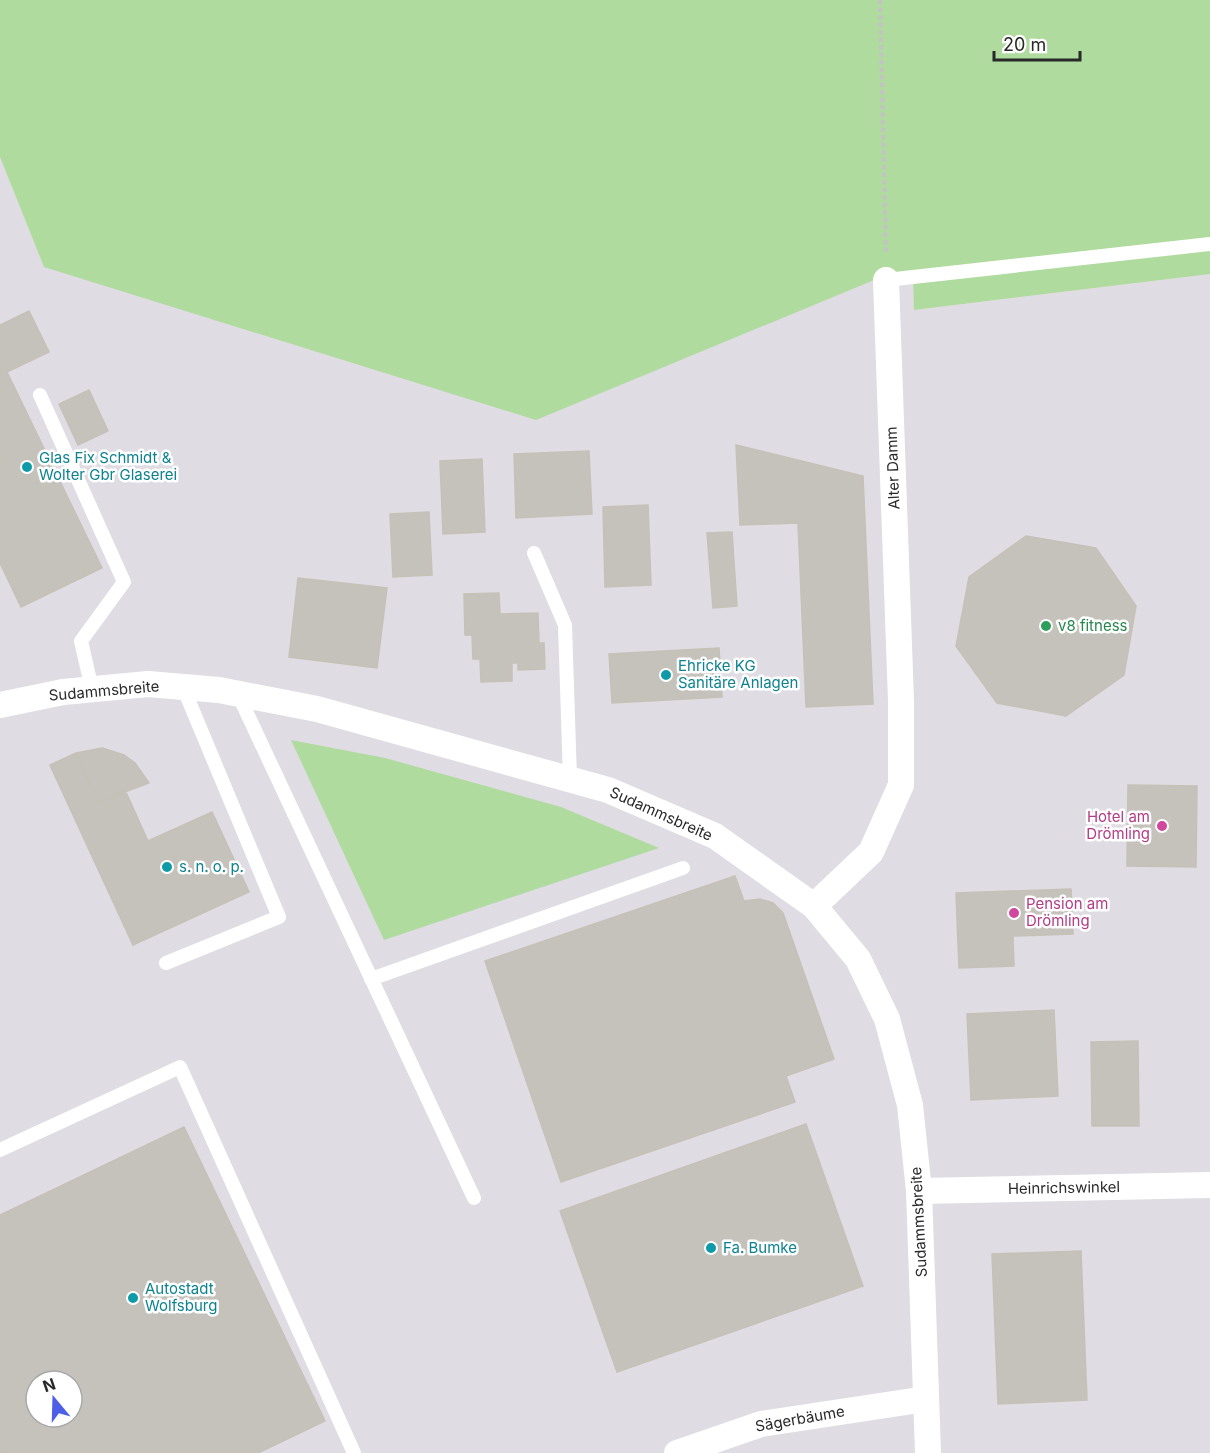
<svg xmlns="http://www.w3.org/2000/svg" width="1210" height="1453" viewBox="0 0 1210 1453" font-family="Inter,sans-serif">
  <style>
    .industrial { fill: #dfdce3; fill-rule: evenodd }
    .green { fill: #afdb9e }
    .building { fill: #c5c2bc; stroke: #c5c1b6; stroke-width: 1.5; fill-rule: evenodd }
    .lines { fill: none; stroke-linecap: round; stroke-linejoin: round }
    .path { stroke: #c3c3c3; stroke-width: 4; stroke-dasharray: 4.5 3; stroke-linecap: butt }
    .service { stroke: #fff; stroke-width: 14 }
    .minor { stroke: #fff; stroke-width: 26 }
    .culture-dot { fill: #0f9aa8; stroke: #fff; stroke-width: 2 }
    .leisure-dot { fill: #2e9e5b; stroke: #fff; stroke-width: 2 }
    .hotel-dot { fill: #d1479c; stroke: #fff; stroke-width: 2 }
    .labels { text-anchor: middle; stroke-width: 5; stroke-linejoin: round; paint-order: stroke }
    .culture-label { font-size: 15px; fill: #0d838f; stroke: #fff; text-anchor: start }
    .street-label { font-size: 15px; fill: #292929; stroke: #fff }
    .leisure-label { font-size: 15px; fill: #27864d; stroke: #fff; text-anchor: start }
    .hotel-label { font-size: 15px; fill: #b23c85; stroke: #fff; text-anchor: end }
  </style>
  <rect width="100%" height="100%" fill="#eae5dc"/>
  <path class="industrial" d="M0,157L44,267L879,278L913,274L915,310L1210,274V1453H0ZM36,1381H72V1417H36Z"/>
  <path class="green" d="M0,0H1210V274L914,310L913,274L879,278L536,420L44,267L0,157Z
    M291,740L385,758L561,807L659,848L384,940Z"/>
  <path class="building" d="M29,311L49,352L7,372L102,568L21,607L0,563V325Z
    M89,390L108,431L78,445L59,404Z
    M736,445L863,476L873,704L806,707L798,523L740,525Z
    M589,451L592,514L516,518L514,454Z
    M482,459L485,532L443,534L440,461Z
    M648,505L651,585L605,587L603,507Z
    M429,512L432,575L393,577L390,514Z
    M732,532L737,606L713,608L707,533Z
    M1026,536L1096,548L1136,606L1124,675L1066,716L997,703L956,646L969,577Z
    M298,578L387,588L377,668L289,657Z
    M499,593L500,614L538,613L539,643H544L545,669L518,670V663H512V681L481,682L480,659H473L472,635H465L464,594Z
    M719,648L722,697L612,703L609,654Z
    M102,748L124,755L135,763L149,783L98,802L76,753Z
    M76,753L98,802L125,790L148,841L212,812L249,892L133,945L50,765Z
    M1128,785L1197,786L1196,867L1127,866Z
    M735,876L744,901L760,899L773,903L783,913L834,1059L786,1076L795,1102L561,1182L485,961Z
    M1071,889L1073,934L1013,936L1014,966L959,968L956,893Z
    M1054,1010L1058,1096L971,1100L967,1014Z
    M1138,1041L1139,1126H1092L1091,1042Z
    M806,1124L863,1286L617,1372L560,1211Z
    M184,1127L325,1421L258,1453H0V1215ZM36,1381H72V1417H36Z
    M1081,1251L1087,1400L998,1404L992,1254Z"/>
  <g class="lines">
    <path class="path" d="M880,0L886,255"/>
    <path class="service" d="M886,280L1210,244
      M40,395L124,582L81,641L92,689
      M534,553L565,625L570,779
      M238,694L474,1198
      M166,963L279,917L183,687
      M371,979L683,868
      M0,1150L180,1067L354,1453"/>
    <path class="minor" d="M0,705L63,692L148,684L219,690L317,709L608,790L715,836L814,906L858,959L887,1019L910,1105L919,1191L928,1453
      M814,906L871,852L901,785V701L886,280
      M919,1191L1210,1185
      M677,1453L761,1424L926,1399"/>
  </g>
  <g class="culture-dot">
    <circle cx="27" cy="467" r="6"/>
    <circle cx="666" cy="675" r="6"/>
    <circle cx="167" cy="867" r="6"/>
    <circle cx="711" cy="1248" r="6"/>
    <circle cx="133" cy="1298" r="6"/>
  </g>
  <circle class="leisure-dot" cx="1046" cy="626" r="6"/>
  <g class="hotel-dot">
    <circle cx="1162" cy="826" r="6"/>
    <circle cx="1014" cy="913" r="6"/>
  </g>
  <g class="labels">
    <g class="culture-label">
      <text x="39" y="463">Glas Fix Schmidt &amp;<tspan x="39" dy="17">Wolter Gbr Glaserei</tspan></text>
      <text x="678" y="671">Ehricke KG<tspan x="678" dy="17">Sanitäre Anlagen</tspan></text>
      <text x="179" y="872">s. n. o. p.</text>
      <text x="723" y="1253">Fa. Bumke</text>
      <text x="145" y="1294">Autostadt<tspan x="145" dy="17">Wolfsburg</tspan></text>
    </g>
    <g class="street-label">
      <text transform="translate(893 468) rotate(-92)" y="5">Alter Damm</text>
      <text transform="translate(104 691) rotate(-5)" y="5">Sudammsbreite</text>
      <text transform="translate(661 814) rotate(24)" y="5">Sudammsbreite</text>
      <text transform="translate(1064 1188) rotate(-1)" y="5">Heinrichswinkel</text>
      <text transform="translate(919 1222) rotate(-93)" y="5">Sudammsbreite</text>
      <text transform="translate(800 1419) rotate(-10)" y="5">Sägerbäume</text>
    </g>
    <g class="leisure-label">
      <text x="1058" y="631">v8 fitness</text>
    </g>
    <g class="hotel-label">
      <text x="1150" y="822">Hotel am<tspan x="1150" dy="17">Drömling</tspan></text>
      <text x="1026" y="909" text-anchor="start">Pension am<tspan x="1026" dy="17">Drömling</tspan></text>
    </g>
  </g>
  <g transform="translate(54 1399) rotate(341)"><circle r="28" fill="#ffffff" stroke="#a9a9a9" stroke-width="1.5"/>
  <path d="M0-4.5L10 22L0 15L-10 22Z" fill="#4d5fe6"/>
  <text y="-9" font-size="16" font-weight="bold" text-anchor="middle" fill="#292929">N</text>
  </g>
  <path d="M994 51v9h86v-9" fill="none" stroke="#292929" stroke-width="3"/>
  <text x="1003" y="51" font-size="18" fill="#292929" stroke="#ffffff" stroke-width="4.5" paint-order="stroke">20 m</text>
</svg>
